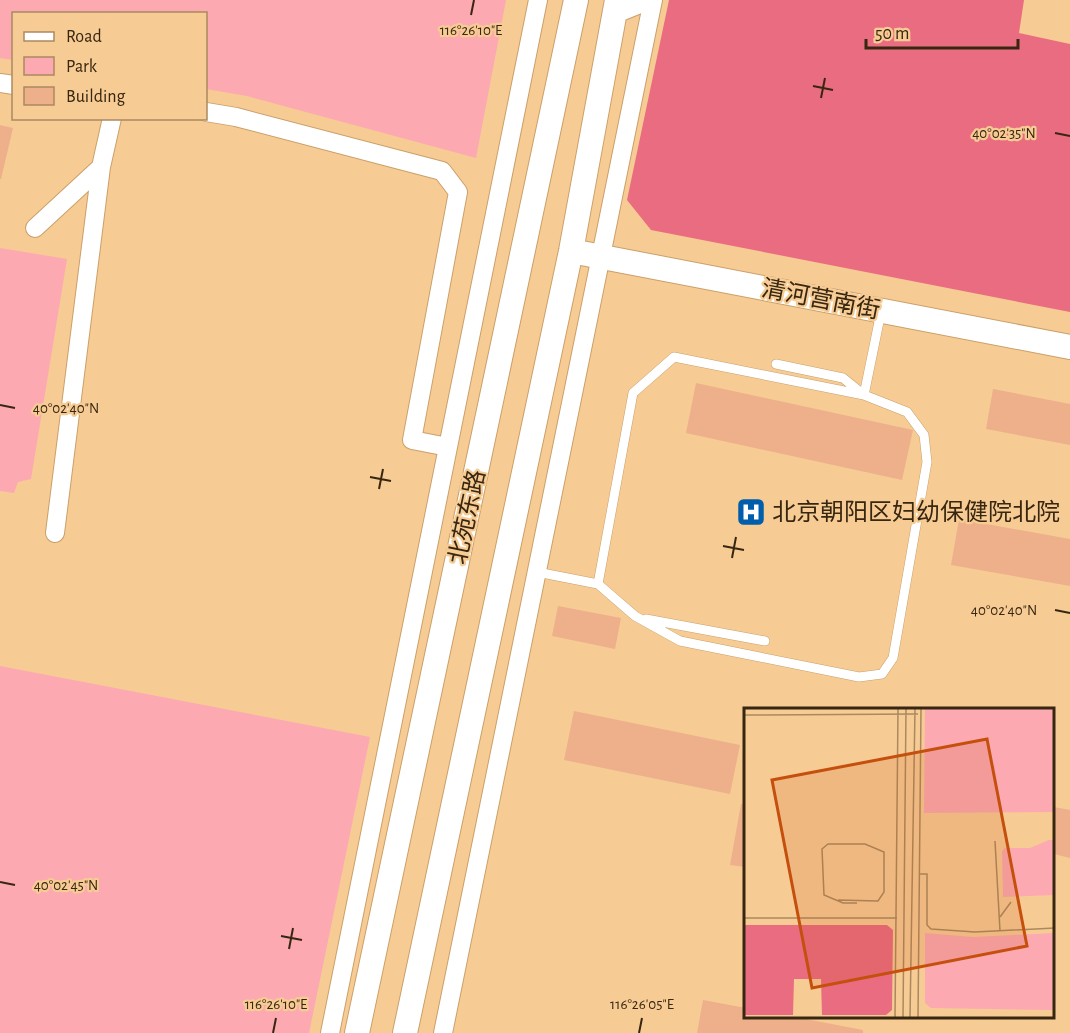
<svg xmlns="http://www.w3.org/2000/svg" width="1070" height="1033" viewBox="0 0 1070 1033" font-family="'Alegreya Sans','Noto Sans SC',sans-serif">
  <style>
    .green { fill: #fca9b2 }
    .forest { fill: #ea6c80 }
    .building { fill: #edb08b }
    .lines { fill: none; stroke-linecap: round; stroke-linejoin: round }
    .lane-casing { stroke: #caa06a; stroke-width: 10 }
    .street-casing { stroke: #caa06a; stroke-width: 20 }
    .secondary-casing { stroke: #caa06a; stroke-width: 26 }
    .lane { stroke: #fff; stroke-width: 9 }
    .street { stroke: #fff; stroke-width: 18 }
    .secondary { stroke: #fff; stroke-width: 24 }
    .ticks { fill: none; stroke: #372610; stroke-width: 2 }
    .labels { text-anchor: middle; stroke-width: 4.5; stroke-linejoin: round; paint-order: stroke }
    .street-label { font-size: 24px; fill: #372610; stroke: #f7cb94 }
    .poi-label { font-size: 24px; fill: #372610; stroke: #f7cb94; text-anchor: start }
    .inset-road { fill: none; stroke: #aa895f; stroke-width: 1.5 }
    .view { fill: #c54f0d; fill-opacity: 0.15; stroke: #c54f0d; stroke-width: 3 }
    .inset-edge { fill: none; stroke: #372610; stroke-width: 3 }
    .ticks-label { font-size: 15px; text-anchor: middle; fill: #372610; stroke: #f7cb94; stroke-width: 4.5; stroke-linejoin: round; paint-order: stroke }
  </style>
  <rect width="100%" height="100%" fill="#f7cb94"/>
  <path class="green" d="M0,0H506L476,158L247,96L206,89V14H14L13,60L0,58Z
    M0,248L67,259L31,479L18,482L14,493L0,491Z
    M0,666L370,737L309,1033H0Z"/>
  <path class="forest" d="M669,0H1024L1019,33L1070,44V312L651,230L627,200Z"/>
  <path class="building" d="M0,125L13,128L1,179H0Z
    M696,383L913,430L902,480L686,433Z
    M993,389L1070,404V445L986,429Z
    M959,519L1070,539V586L951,565Z
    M558,606L621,618L615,649L552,636Z
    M574,711L740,745L730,794L564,760Z
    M741,804L746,805V867L730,865Z
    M1054,807L1070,810V858L1054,854Z
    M703,1000L746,1008V1016H790L863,1030V1033H697Z"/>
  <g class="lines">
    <g class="lane-casing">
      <path id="lane" d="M776,364L843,378L864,395L907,412L924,435L927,462L893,658L882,674L859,677L680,641L635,616L598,584L633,393L674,357L864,395
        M864,395L881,312
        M537,572L598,584
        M646,619L765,641"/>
    </g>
    <g class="street-casing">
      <path id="street" d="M0,83L14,85
        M206,112L236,117L442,171L458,192L412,440L448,447
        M35,228L101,167
        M55,533L101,167L112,118
        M330,1033L538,0
        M443,1033L653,0"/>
    </g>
    <g class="secondary-casing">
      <path id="secondary" d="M615,11L642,0
        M571,251L1070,347
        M357,1033L576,0
        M405,1033L571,251L617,0"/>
    </g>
    <use href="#lane" class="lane"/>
    <use href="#street" class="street"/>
    <use href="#secondary" class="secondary"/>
  </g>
  <path class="ticks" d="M471,15L474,0M813,86L833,90M821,98L825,78M1055,133L1070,136M0,405L15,408M370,477L391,481M379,489L383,469M723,546L744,550M732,558L736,537M1055,610L1070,613M0,882L15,885M281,936L302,940M289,949L293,928M273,1033L276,1018M639,1033L642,1018"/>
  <defs>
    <g id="hospital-square" transform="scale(1.5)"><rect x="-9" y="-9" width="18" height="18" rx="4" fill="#015eab" stroke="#f7cb94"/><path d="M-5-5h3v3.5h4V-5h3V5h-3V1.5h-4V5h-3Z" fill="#fff"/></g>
  </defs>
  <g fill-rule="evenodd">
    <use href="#hospital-square" x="751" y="512"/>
  </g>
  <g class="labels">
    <g class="street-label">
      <text transform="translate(821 299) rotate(11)" y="8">清河营南街</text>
      <text transform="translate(467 517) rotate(-78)" y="8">北苑东路</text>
    </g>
    <g class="poi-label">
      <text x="772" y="520">北京朝阳区妇幼保健院北院</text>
    </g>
  </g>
  <g transform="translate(744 708)">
    <rect width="310" height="310" fill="#f7cb94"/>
    <path d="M181,0H310V104L180,105ZM305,132H310V187L259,189L258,143L261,140H286ZM181,225L229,229L310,225V302L187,300L181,295Z" fill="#fca9b2"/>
    <path d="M0,217H143L149,222L148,302L142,307H78L77,271H50L49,307H0Z" fill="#ea6c80"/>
    <path class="inset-road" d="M0,7L174,6M251,133L256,223M175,166H183V217L187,221L231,224L311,220M94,192L134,193L140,184V144L121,136H84L78,141L80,187L99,195H113M256,209L267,194M0,210H153M151,310L154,0M159,310L162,0M166,310L171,0M174,310L177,0"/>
    <path class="view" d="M243,31L283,238L68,280L28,72Z"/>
    <rect width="310" height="310" class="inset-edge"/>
  </g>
  <g class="ticks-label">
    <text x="471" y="35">116°26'10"E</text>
    <text x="1004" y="138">40°02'35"N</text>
    <text x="66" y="413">40°02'40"N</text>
    <text x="1004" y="615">40°02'40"N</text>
    <text x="66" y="890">40°02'45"N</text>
    <text x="276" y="1009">116°26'10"E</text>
    <text x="642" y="1009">116°26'05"E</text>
  </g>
  <rect x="12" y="12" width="195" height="108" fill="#f7cb94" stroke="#aa895f" stroke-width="1.5"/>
  <rect x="24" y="32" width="30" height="9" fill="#ffffff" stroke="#aa895f" stroke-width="1.5"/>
  <text x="66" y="42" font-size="18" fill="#372610">Road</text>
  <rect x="24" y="57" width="30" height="18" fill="#fca9b2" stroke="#aa895f" stroke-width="1.5"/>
  <text x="66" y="72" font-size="18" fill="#372610">Park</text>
  <rect x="24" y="87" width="30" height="18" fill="#edb08b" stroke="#aa895f" stroke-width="1.5"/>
  <text x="66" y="102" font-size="18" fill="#372610">Building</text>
  <path d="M866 39v9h152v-9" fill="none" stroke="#372610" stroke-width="3"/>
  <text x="875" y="39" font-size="18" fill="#372610" stroke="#f7cb94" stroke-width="4.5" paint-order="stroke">50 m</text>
</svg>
